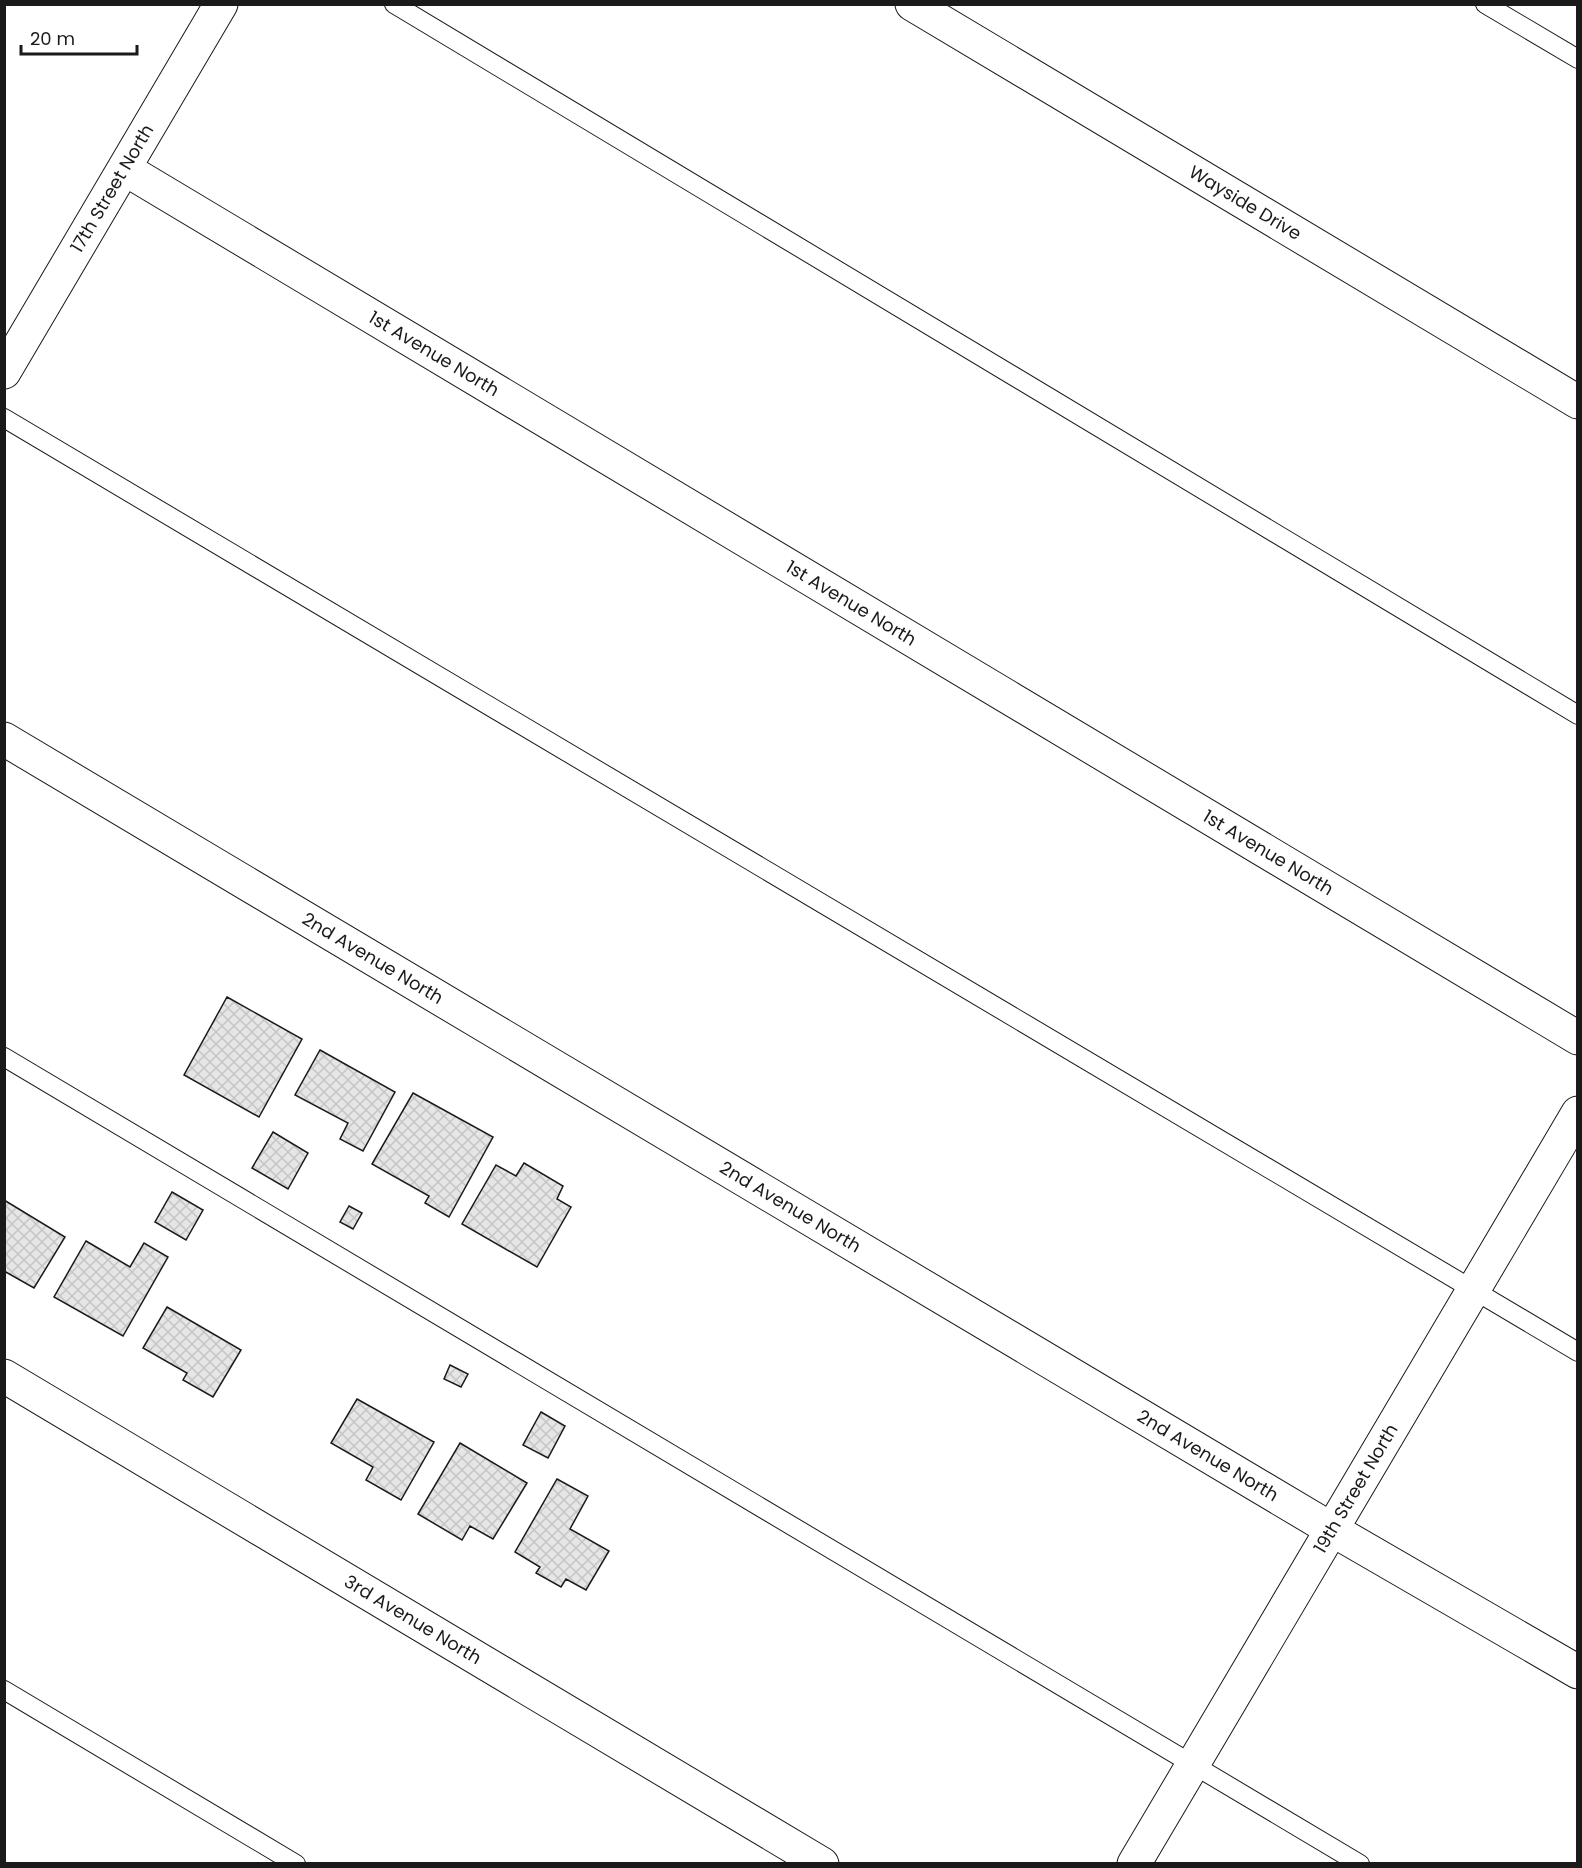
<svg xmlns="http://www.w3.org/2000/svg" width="1582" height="1868" viewBox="0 0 1582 1868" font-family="Poppins,sans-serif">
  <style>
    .building { fill: url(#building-cross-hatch); stroke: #1a1a1a; stroke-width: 1.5 }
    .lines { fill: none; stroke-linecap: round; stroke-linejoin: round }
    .service-casing { stroke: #1a1a1a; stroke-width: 20 }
    .minor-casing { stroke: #1a1a1a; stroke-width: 35 }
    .service { stroke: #fff; stroke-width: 18 }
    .minor { stroke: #fff; stroke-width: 33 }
    .labels { text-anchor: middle; stroke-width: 4.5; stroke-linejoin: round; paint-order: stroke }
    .street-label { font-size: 18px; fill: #1a1a1a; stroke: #fff }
  </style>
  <defs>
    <pattern id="building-cross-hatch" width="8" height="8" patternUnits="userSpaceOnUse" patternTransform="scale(1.5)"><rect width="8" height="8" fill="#e6e6e6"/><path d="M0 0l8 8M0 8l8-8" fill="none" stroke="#c5c5c5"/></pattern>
  </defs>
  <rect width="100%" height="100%" fill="#fff"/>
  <path class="building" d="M227,997L302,1039L259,1117L184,1075Z
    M320,1050L395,1092L363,1151L340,1139L348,1123L295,1095Z
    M413,1093L493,1137L449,1217L425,1203L429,1196L372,1164Z
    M273,1132L308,1153L288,1189L252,1168Z
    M524,1163L563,1186L557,1199L571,1207L537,1267L462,1224L496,1165L516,1176Z
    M172,1192L203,1210L186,1240L155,1222Z
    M4,1200L65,1237L34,1288L4,1271Z
    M349,1206L362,1213L353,1229L340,1222Z
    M86,1241L130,1267L144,1243L168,1257L123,1336L54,1297Z
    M167,1307L241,1350L213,1397L183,1380L187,1373L143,1348Z
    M450,1365L468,1374L461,1387L444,1379Z
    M357,1399L434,1442L401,1500L366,1480L373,1467L331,1443Z
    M541,1412L565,1426L548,1458L523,1445Z
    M460,1443L527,1483L493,1539L470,1526L462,1540L418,1514Z
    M557,1479L588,1496L570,1529L609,1551L586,1590L566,1579L561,1587L536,1573L540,1567L515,1552Z"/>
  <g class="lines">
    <g class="service-casing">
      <path id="service" d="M394,4L1578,715
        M1485,4L1578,59
        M4,418L1578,1352
        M4,1057L1360,1864
        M4,1690L296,1864"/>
    </g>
    <g class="minor-casing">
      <g id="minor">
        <path id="s1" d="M912,4L1578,402"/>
        <path id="s2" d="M125,169L1578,1038"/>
        <path id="s3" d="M4,372L221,4"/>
        <path id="s4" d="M4,739L1331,1529L1578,1672"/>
        <path id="s5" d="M4,1376L822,1864"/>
        <path id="s6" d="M1134,1864L1578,1113"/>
      </g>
    </g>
    <use href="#service" class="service"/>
    <use href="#minor" class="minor"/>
  </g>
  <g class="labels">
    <g class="street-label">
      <text dy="6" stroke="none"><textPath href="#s3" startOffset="213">17th Street North</textPath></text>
      <text dy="6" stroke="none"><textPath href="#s1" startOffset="388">Wayside Drive</textPath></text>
      <text dy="6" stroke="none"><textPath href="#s2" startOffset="360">1st Avenue North</textPath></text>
      <text dy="6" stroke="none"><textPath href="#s2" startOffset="846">1st Avenue North</textPath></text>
      <text dy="6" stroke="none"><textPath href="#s2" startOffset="1332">1st Avenue North</textPath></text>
      <text dy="6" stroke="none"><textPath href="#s4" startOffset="429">2nd Avenue North</textPath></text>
      <text dy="6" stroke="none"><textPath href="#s4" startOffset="915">2nd Avenue North</textPath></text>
      <text dy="6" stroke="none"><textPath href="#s4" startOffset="1401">2nd Avenue North</textPath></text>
      <text dy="6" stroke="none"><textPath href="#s6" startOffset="436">19th Street North</textPath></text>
      <text dy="6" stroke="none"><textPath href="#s5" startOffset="476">3rd Avenue North</textPath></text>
    </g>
  </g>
  <rect width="1582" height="1868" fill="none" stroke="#1a1a1a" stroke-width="12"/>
  <path d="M21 45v9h116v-9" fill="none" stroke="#1a1a1a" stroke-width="3"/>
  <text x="30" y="45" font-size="18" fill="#1a1a1a" stroke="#ffffff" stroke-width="4.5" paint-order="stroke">20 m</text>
</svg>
